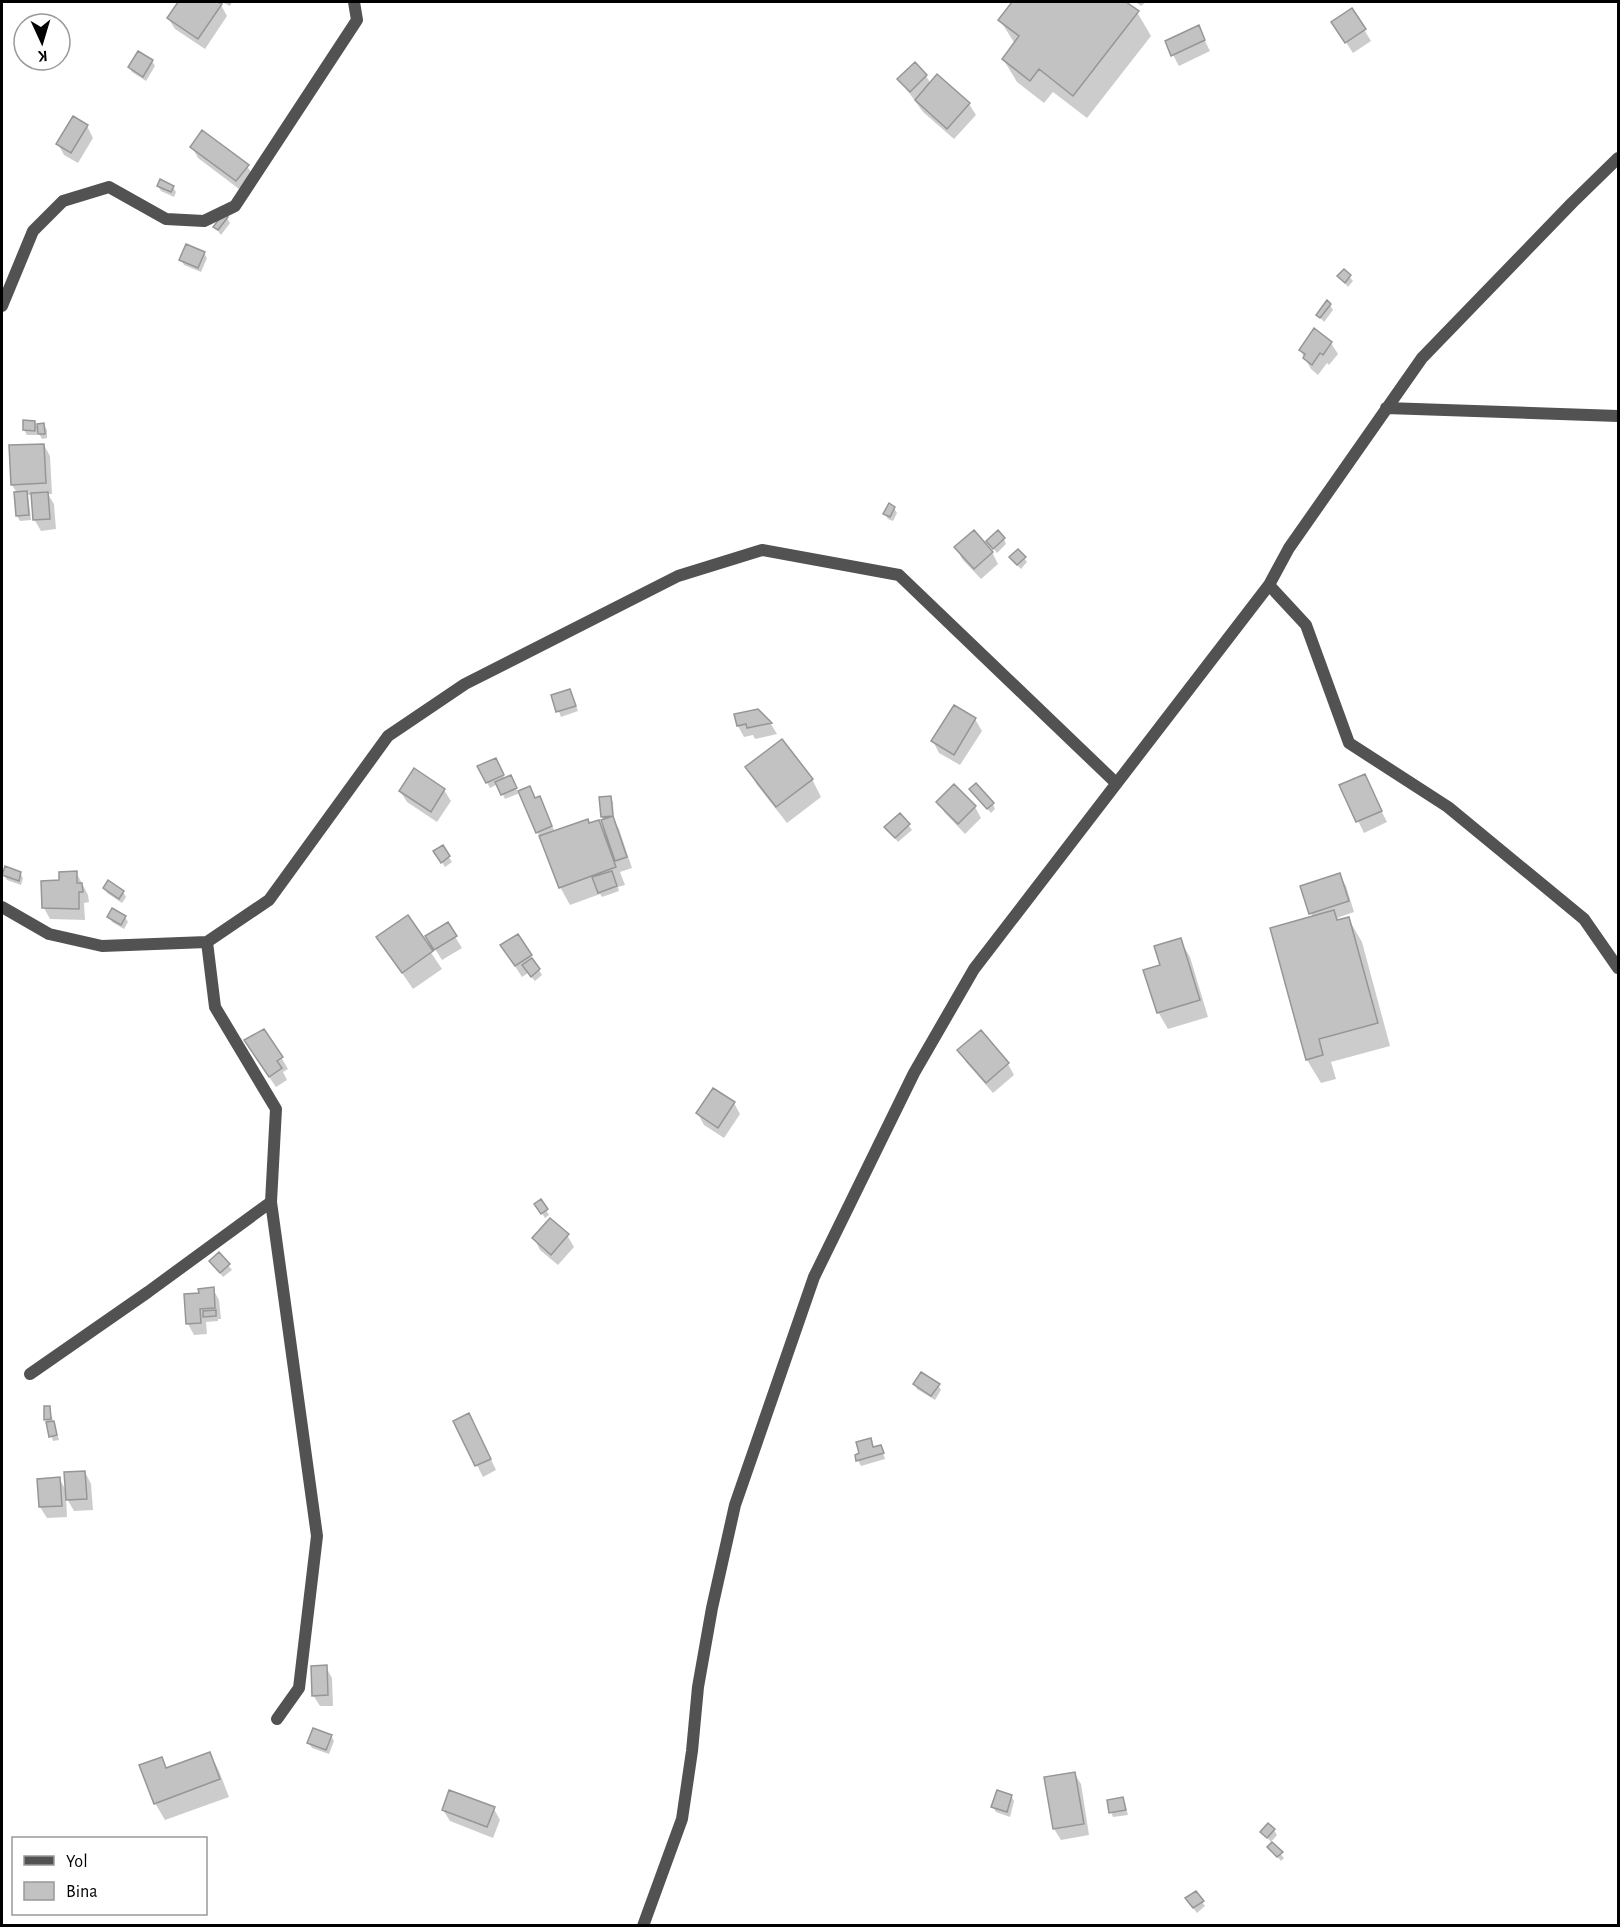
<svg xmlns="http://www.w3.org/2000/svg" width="1620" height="1927" viewBox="0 0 1620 1927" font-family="'Alegreya Sans',sans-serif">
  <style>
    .shadow { fill: #0003 }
    .building { fill: #c2c2c2; stroke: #969696; stroke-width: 1.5 }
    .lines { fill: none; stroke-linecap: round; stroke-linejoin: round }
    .street { stroke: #525252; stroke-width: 12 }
  </style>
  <rect width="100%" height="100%" fill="#fff"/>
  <path class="shadow" d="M179,2H215L221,5L227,16L205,49L175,29L168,18Z
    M222,2H232L230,6Z
    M1014,2H1123L1137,12L1151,36L1087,118L1053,92L1044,103L1017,82L1003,59L1015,44L1000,20Z
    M1136,2H1146L1141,6Z
    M1352,10L1371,41L1353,53L1340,33Z
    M1198,27L1210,51L1179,66L1173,55Z
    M152,61L155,66L146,81L132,72L129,67Z
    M926,76L931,84L938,76L969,104L976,115L954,139L923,112L899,79Z
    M87,126L93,138L78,163L64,155L58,144Z
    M192,147L247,166L254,177L243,192L198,158Z
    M158,186L173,187L176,192L174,197L161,191Z
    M227,218L230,223L221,235L215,227Z
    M204,253L207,258L201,272L184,265L181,260Z
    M1344,271L1353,281L1348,287L1339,276Z
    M1330,305L1333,310L1324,322L1318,315Z
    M1331,343L1338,354L1329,365L1327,363L1318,375L1311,369L1300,350Z
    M35,423L39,430L44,425L47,430V438L42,439L37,430V435H27L24,430Z
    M44,445L50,456L52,494H48L54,504L56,529L41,531L34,519L32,495H28L31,520L20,521L17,516V493L12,485Z
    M894,508L897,513L893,521L888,519L885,514Z
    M1004,539L1006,544L997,553L991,546Z
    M956,547L992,552L998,564L981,579L962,559Z
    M1024,558L1027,562L1021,569L1014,562Z
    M570,691L578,711L561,717L553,696Z
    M955,707L975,719L982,731L960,765L939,753L933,741Z
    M757,711L771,724L777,734L755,739L753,735L744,737L738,726Z
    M498,765L505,779L513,782L518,793L530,788L536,799L539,798L555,832L598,822L606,836L608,835L602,817L610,797L613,802L614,821L619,829L632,868L620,872L625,885L618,887L619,891L602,897L600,894L570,905L560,887L543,844L520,793L505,799L498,784L490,788L479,767Z
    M747,768L812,779L821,797L787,823L757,785Z
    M1364,776L1387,822L1364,833L1341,786Z
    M444,790L451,801L437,822L407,802L400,791Z
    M971,790L993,804L995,809L991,813Z
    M938,802L975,807L981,818L965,834L945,813Z
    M900,815L912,830L898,842L886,827Z
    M442,847L452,862L445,867L435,851Z
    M76,872L88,895L89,902L84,903L85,920L50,919L44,908L43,883L61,882Z
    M20,873L23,878L21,885L7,880L4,875Z
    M1339,874L1346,886L1354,912L1337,918L1339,921L1348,918L1362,942L1390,1046L1331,1062L1336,1079L1321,1083L1307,1060L1272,929L1313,918L1311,913Z
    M108,882L123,892L126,897L122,903L107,893L104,888Z
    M109,917H125L128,922L124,929L112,922Z
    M407,917L442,969L413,989L378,938Z
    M447,924L462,948L442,960L427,936Z
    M1180,940L1190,957L1208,1017L1168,1029L1158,1012Z
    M531,956L542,975L535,981L528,973L522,977L509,957Z
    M959,1051L1008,1064L1014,1075L993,1093L966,1062Z
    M252,1052L281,1057L288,1069L283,1072L287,1080L276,1087Z
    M734,1103L740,1114L724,1138L704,1125L698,1114Z
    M541,1201L549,1215L545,1218L536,1204Z
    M567,1235L574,1247L558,1265L540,1250L534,1238Z
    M219,1254L232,1270L223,1277L211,1261Z
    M213,1289L219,1300L221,1319H218V1321L206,1322L207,1334L194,1335L188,1324L200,1295Z
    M915,1384L938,1385L941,1390L935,1400L917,1389Z
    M49,1407L59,1440L53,1441L46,1419Z
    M455,1421L475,1426L496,1470L483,1477Z
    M870,1439L874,1448L881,1446L885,1459L861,1466L856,1456L861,1454Z
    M85,1472L91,1484L93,1510L74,1511L66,1497L67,1517L47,1518L40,1507L59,1478L67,1492Z
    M326,1667L332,1678L333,1706H320L313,1695Z
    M331,1736L334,1741L329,1754L312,1748L309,1743Z
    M210,1753L219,1771L229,1797L165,1820L155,1803L161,1758L167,1769Z
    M1074,1773L1081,1784L1089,1835L1061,1840L1054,1829L1046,1778Z
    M1011,1796L1014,1801L1010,1817L996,1812L993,1807Z
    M1123,1798L1128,1815L1113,1817L1111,1812Z
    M494,1809L500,1820L493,1838L450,1821L443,1810Z
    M1274,1830L1277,1835L1271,1842L1262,1832Z
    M1272,1844L1284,1858L1281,1861L1269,1847Z
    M1202,1902L1205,1906L1197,1913L1190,1904Z"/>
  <path class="building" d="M178,2H218L222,4L198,39L167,18Z
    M1012,2H1126L1139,11L1073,96L1039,69L1030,81L1002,59L1019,36L998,20Z
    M1352,8L1366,29L1345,43L1331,22Z
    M1199,25L1205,40L1171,56L1165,41Z
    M138,51L153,60L143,77L128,67Z
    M915,62L927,75L910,92L897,79Z
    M937,74L970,103L947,129L915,100Z
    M73,116L88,125L71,153L56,144Z
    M202,130L249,165L236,181L190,147Z
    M160,179L174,186L171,192L157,186Z
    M223,214L228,217L218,230L213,227Z
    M186,244L205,252L198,268L179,260Z
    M1344,269L1351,275L1345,283L1337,276Z
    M1327,300L1331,304L1320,318L1316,315Z
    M1314,328L1332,342L1323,355L1320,353L1312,365L1303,358L1305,354L1299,350Z
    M23,420L35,421V431L23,430Z
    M44,423L45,434H38L37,424Z
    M44,444L46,483L11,485L9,445Z
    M27,491L29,515L16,516L14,492Z
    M48,492L50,519L33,520L31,493Z
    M889,503L895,507L890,517L883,514Z
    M974,530L993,552L974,569L954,547Z
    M998,530L1005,538L993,549L986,541Z
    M1018,549L1026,557L1017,565L1009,557Z
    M570,689L576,706L556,712L551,695Z
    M954,705L976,718L954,755L931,741Z
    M758,709L772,723L747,728L746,724L737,726L734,714Z
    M782,739L813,779L776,807L745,767Z
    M496,758L504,775L486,783L477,766Z
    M414,768L445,789L431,812L399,791Z
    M1365,774L1382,811L1356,822L1339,785Z
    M511,775L517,788L501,795L495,782Z
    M976,783L994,803L987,809L969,789Z
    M954,784L976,806L958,824L936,802Z
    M530,786L535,798L540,796L552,826L536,833L518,791Z
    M611,796L613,816L601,817L599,797Z
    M900,813L910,824L895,838L884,827Z
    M613,816L627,857L615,861L601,820Z
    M588,819L589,823L599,820L616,867L559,888L539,836Z
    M443,845L450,856L441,863L433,851Z
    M5,866L21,872L19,881L2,875Z
    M77,871V883H82L83,892H79V909L42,908L41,881L59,880V872Z
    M612,871L617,886L598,893L592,877Z
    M1340,873L1349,901L1309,914L1300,886Z
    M108,880L124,891L119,899L103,888Z
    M112,908L126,916L121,925L107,917Z
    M1334,910L1337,920L1349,917L1378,1023L1319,1039L1323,1055L1306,1060L1270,928Z
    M408,915L433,951L402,973L376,937Z
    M448,922L457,936L434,950L425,936Z
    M518,934L532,955L515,966L500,945Z
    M1181,938L1200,1000L1157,1013L1143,970L1160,965L1154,946Z
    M532,958L540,969L531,977L522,965Z
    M264,1029L283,1057L277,1061L282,1068L269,1077L244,1040Z
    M981,1030L1009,1063L986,1083L957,1050Z
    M713,1088L735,1102L718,1128L696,1113Z
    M541,1199L548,1209L541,1214L534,1204Z
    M550,1218L569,1234L551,1255L532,1238Z
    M219,1252L230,1264L220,1273L209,1261Z
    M214,1287L215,1308L200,1309L201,1323L186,1324L184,1294L199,1293L198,1289Z
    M216,1310V1316L203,1317V1311Z
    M921,1372L940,1384L931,1396L913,1384Z
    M44,1406H50L51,1419L44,1420Z
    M469,1413L491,1459L475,1466L453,1421Z
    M54,1421L57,1435L49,1437L46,1422Z
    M871,1438L873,1447L881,1445L884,1453L856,1461L855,1455L859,1453L856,1442Z
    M85,1471L87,1499L66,1500L64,1472Z
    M60,1477L62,1506L39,1507L37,1479Z
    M327,1665L328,1695L312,1696L311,1666Z
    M313,1728L332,1735L326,1750L307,1743Z
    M210,1752L220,1779L154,1804L139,1765L162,1757L166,1768Z
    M1075,1772L1084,1824L1053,1829L1044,1777Z
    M449,1790L495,1807L487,1827L442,1810Z
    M997,1790L1012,1795L1007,1812L991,1807Z
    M1123,1797L1126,1810L1109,1813L1107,1800Z
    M1268,1823L1275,1829L1267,1838L1260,1832Z
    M1272,1842L1283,1852L1277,1857L1267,1847Z
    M1196,1891L1204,1901L1193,1908L1185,1898Z"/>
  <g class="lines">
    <path class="street" d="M2,306L33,231L63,201L109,187L166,219L204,221L235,206L357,20L354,2
      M1386,408L1618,416
      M1269,585L1306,625L1349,743L1448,807L1584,919L1618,968
      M2,907L49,934L102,946L207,942L269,900L388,736L465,684L678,576L762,550L899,575L1116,783
      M207,942L215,1007L276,1109L271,1202L317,1536L299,1688L277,1719
      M30,1374L148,1292L271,1202
      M643,1926L682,1819L692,1751L698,1687L712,1608L735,1505L814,1277L914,1073L974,969L1269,585L1289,548L1422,358L1572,203L1618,158"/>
  </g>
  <rect width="1620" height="1927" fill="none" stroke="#000000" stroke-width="6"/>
  <rect x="12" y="1837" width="195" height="78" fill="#ffffff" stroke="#999999" stroke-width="1.5"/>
  <rect x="24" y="1856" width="30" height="9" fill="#525252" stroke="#999999" stroke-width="1.5"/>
  <text x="66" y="1867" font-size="18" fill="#000000">Yol</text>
  <rect x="24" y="1882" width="30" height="18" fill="#c2c2c2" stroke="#999999" stroke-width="1.5"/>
  <text x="66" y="1897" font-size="18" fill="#000000">Bina</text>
  <g transform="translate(42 42) rotate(176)"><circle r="28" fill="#ffffff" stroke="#999999" stroke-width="1.5"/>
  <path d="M0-4.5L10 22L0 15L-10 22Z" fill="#000000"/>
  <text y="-9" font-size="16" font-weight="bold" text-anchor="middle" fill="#000000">K</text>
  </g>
</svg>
